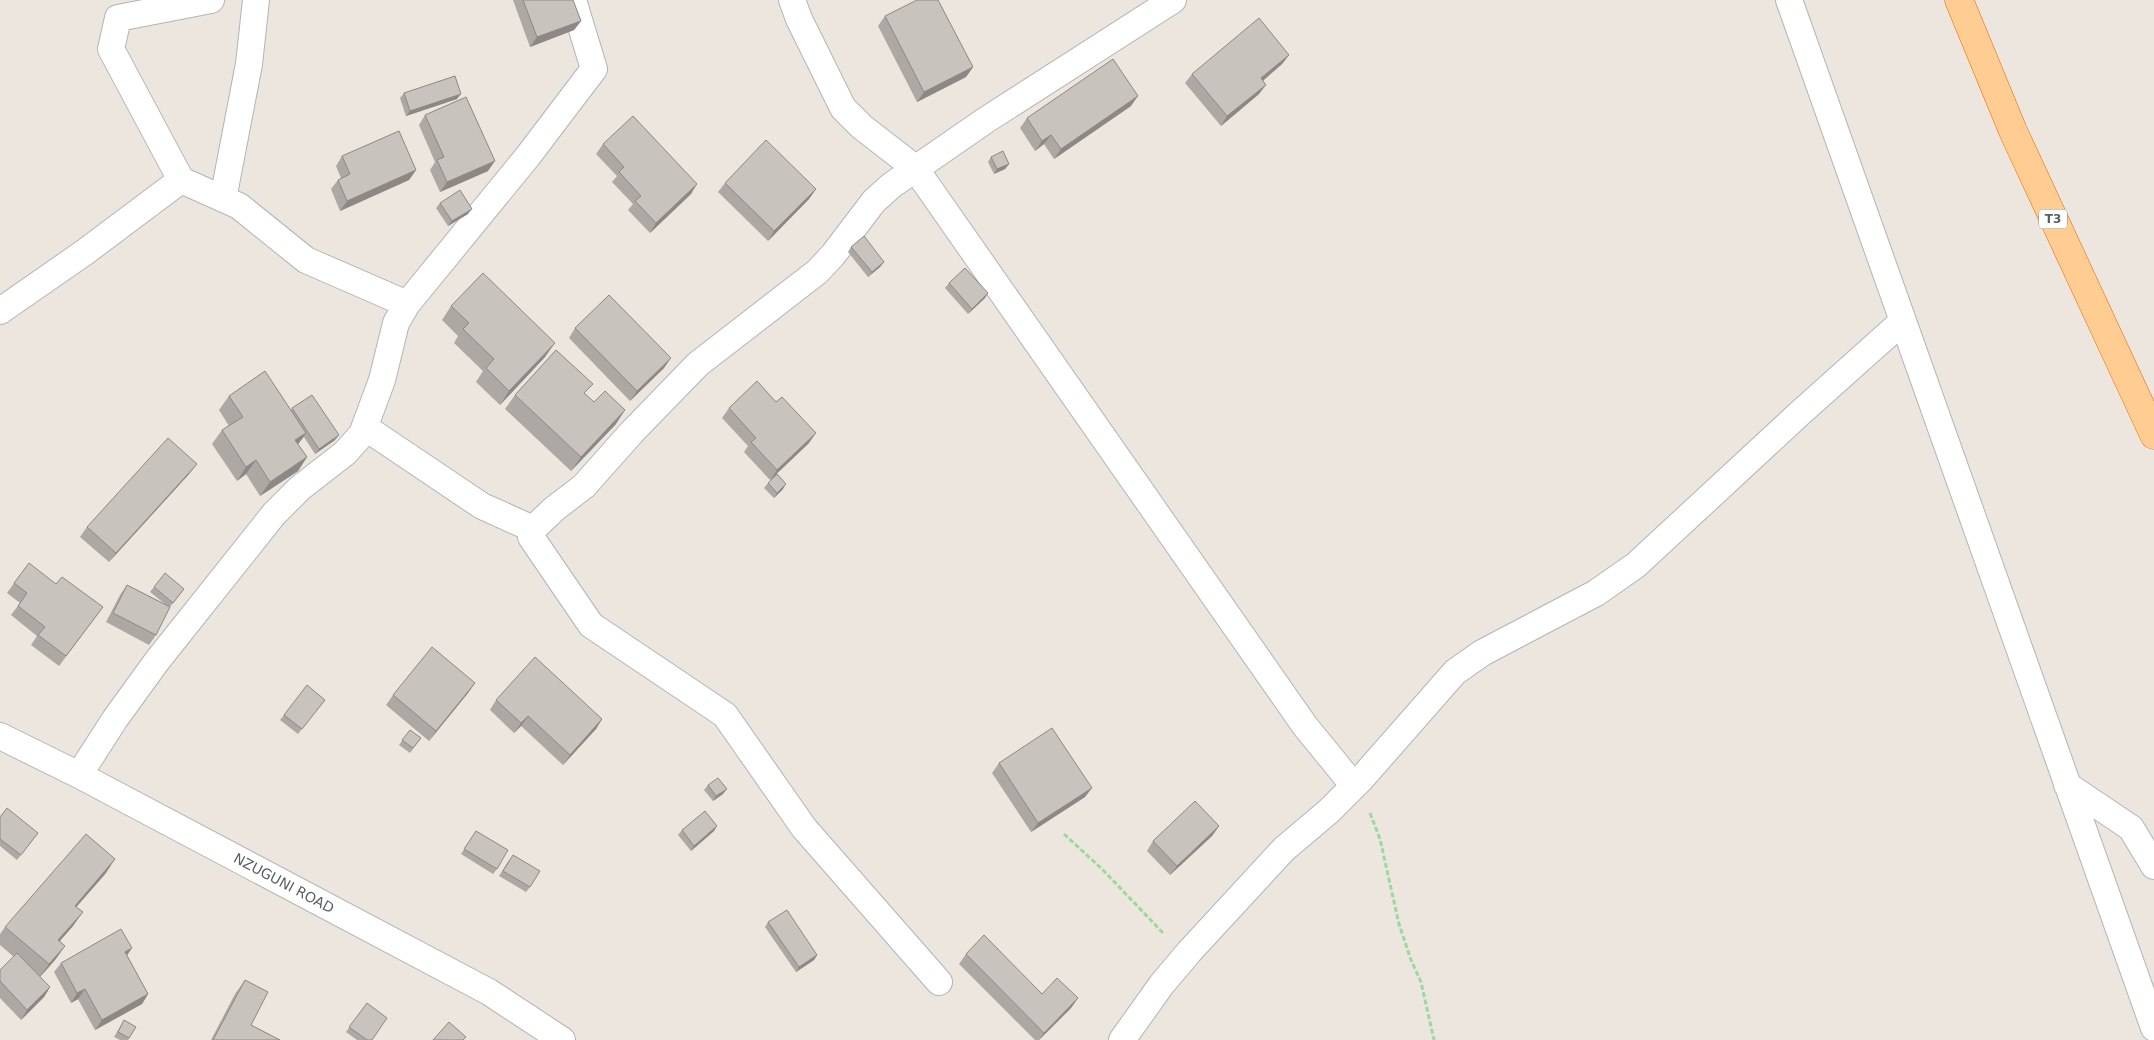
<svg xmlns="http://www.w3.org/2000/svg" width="2154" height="1040" viewBox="0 0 2154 1040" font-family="'DejaVu Sans',sans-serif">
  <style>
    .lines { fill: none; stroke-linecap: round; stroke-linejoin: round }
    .minor-casing { stroke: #b0b5b8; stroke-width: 28 }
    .trunk-casing { stroke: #eb6600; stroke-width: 29 }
    .path { stroke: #9bd99c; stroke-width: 3; stroke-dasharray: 5 2.5; stroke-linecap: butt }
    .minor { stroke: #fff; stroke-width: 26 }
    .trunk { stroke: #ffcc92; stroke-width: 28 }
    .wall { fill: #ada8a3 }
    .shaded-wall { fill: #8d8885 }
    .building { fill: #c9c3be; stroke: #8d8885 }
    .labels { text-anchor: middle; stroke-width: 4.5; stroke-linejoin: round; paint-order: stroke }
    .shield { fill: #fff; stroke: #8a8e90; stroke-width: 1 }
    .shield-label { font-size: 12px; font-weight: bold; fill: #585e61 }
    .street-label { font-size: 14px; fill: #585e61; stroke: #fff }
  </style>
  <rect width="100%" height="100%" fill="#ece6df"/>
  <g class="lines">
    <g class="minor-casing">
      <path id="minor" d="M211,0L118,18L111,49L181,180L239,206L306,260L407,304
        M792,0L799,19L843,108L862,127L915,168L1305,726L1354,786
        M1789,0L2154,1028
        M223,199L249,64L256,0
        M0,311L85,252L181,180
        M366,428L482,506L533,529
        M0,736L79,775L489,992L562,1040
        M79,775L115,719L157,661L274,514L300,488L345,453L362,434L382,380L396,323L407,304L528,156L594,69L573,0
        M2067,785L2131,828L2154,866
        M939,982L804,828L725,715L591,625L531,537L533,529L554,509L584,486L632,432L698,364L817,272L833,255L874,201L892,185L986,120L1173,0
        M1122,1040L1162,984L1189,952L1284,849L1329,811L1362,778L1455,672L1482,653L1596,593L1636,565L1799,414L1903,321"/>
    </g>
    <g class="trunk-casing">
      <path id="trunk" d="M1959,0L2013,131L2154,435"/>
    </g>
    <path class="path" d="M1370,813L1380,839L1399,924L1411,960L1421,982L1434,1040
      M1064,834L1103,870L1164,934"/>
    <use href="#minor" class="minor"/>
    <use href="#trunk" class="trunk"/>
  </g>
  <path class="wall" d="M513,0H573L581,21L574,30L530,47Z
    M885,16L973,67L966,77L917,102L878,26Z
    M1289,55L1282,64L1263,81L1259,94L1221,126L1185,83L1192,74Z
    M404,93L457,99L406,116L400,98Z
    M1131,106L1054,159L1044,144L1035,151L1020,128L1027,118Z
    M425,115L488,171L440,192L430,170L435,162L419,125Z
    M603,144L691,194L650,233L628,210L633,204L612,182L617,176L596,154Z
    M342,156L416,170L409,180L340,211L331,189L338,180L341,178L336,166Z
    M991,157L1009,164L1005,169L994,174L988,162Z
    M725,183L816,189L809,199L768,241L718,192Z
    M440,203L468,214L448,226L436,208Z
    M851,247L884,262L880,267L868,277L848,252Z
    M949,283L985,298L968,314L945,288Z
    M451,306L545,357L500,405L476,382L483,371L454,343L458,336L442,320Z
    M575,328L664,368L630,401L569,338Z
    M585,394L616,424L571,471L505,409L515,395Z
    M229,396L291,410L292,408L335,440L315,454L304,437L298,444L307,457L298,471L260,496L246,474L237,481L212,444L222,430L229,426L219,410Z
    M729,408L809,443L770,480L744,452L748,446L722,418Z
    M190,473L109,562L80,537L87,527Z
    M768,483L783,489L774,498L764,488Z
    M14,583L56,584L103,607L59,666L31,645L37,636L11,615L20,603L7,593Z
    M127,585L165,604L150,592L154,587L184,589L170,607L156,635L149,645L106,622L120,595Z
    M475,683L468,693L429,741L386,705L393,695Z
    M325,700L298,734L280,720L284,715Z
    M496,700L602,719L596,729L563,765L521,726L514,733L490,710Z
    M410,730L421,738L410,753L399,745Z
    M999,763L1085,797L1031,832L992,773Z
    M708,785L723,794L713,801L704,790Z
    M0,817L38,833L17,860L0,846Z
    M717,826L714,831L691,851L678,835L682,830Z
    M1219,826L1212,836L1170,875L1147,851L1153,841Z
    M476,831L497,869L493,874L461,854Z
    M509,860L530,887L526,892L499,876Z
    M106,873L76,907L73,926L60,941L65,946L55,960L40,977L50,987L44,997L21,1020L0,998V970L14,957L0,945V934L5,927Z
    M768,922L817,955L814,960L796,972L765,927Z
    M132,948L127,955L148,994L142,1004L95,1030L78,999L71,1003L54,972L61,963Z
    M966,954L1042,994L1078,998L1071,1008L1039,1040H1035L959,964Z
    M245,980L251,1025L280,1040H211L235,994Z
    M367,1003L372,1040H357L346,1032Z
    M124,1020L136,1027L128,1040H120L114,1037Z"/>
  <path class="shaded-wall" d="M581,21L574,30L530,47L537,37Z
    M1289,55L1282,64L1254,88L1261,78Z
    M973,67L966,77L917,102L924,92Z
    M1266,85L1259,94L1221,126L1227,116Z
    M461,94L457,99L406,116L410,111Z
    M1138,96L1131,106L1054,159L1061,149Z
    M1051,135L1044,144L1035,151L1042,141Z
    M495,161L488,171L440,192L447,182Z
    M1009,164L1005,169L994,174L997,169Z
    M416,170L409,180L340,211L347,201Z
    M697,184L691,194L650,233L656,223Z
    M816,189L809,199L768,241L774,231Z
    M472,209L468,214L448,226L452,221Z
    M884,262L880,267L868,277L872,272Z
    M988,293L985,298L968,314L972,309Z
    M555,343L545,357L500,405L509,391Z
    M671,358L664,368L630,401L637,391Z
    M625,410L616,424L571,471L581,457Z
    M306,433L296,447L295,440Z
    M816,433L809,443L770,480L777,470Z
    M339,435L335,440L315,454L319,449Z
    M307,457L298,471L260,496L270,482Z
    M256,460L246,474L237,481L246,467Z
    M197,464L190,473L109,562L116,553Z
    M786,484L783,489L774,498L777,493Z
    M475,683L468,693L429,741L436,731Z
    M528,716L521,726L514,733L521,723Z
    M602,719L596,729L563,765L570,755Z
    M1092,788L1085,797L1031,832L1038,823Z
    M727,789L723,794L713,801L716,796Z
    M717,826L714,831L691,851L694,846Z
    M1219,826L1212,836L1170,875L1177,866Z
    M115,859L106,873L65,920L75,906Z
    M83,912L73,926L48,954L58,940Z
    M65,946L55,960L39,978L49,964Z
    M132,948L125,958V952Z
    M817,955L814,960L796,972L799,967Z
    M50,987L44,997L21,1020L27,1010Z
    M85,989L78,999L71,1003L77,993Z
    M148,994L142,1004L95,1030L102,1020Z
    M1078,998L1071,1008L1039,1040L1044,1033Z"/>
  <path class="building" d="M523,0H573L581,21L537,37Z
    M917,0H938L973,67L924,92L885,16Z
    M1259,18L1289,55L1261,78L1266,85L1227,116L1192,74Z
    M1113,59L1138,96L1061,149L1051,135L1042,141L1027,118Z
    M455,76L461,94L410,111L404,93Z
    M466,97L495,161L447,182L437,160L444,157L425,115Z
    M633,116L697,184L656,223L635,201L641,196L619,172L624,167L603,144Z
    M399,131L416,170L347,201L338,180L350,174L342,156Z
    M766,140L816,189L774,231L725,183Z
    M1003,151L1009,164L997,169L991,157Z
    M460,190L472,209L452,221L440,203Z
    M864,236L884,262L872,272L851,247Z
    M965,268L988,293L972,309L949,283Z
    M483,273L555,343L509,391L486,368L494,359L463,329L469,323L451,306Z
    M609,295L671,358L637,391L575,328Z
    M556,350L593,384L584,393L594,402L605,391L625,410L581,457L515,395Z
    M265,371L306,433L295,440L307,457L270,482L256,460L246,467L222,430L243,417L229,396Z
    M757,381L776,402L782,397L816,433L777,470L751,442L756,438L729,408Z
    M312,395L339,435L319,449L292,408Z
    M168,438L197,464L116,553L87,527Z
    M777,474L786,484L777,493L768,483Z
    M29,563L56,584L62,577L103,607L66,656L38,635L45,627L18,606L27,593L14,583Z
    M165,573L184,589L173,603L154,587Z
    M127,585L170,607L156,635L113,613Z
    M432,647L475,683L436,731L393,695Z
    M535,657L602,719L570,755L528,716L521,723L496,700Z
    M307,685L325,700L302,729L284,715Z
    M1052,728L1092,788L1038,823L999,763Z
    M410,730L421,738L413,748L402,740Z
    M718,778L727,789L716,796L708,785Z
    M1195,801L1219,826L1177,866L1153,841Z
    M7,808L38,833L21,855L0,839V817Z
    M705,811L717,826L694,846L682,830Z
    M476,831L508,850L497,869L464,849Z
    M86,834L115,859L75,906L83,912L58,940L65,946L49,964L5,927Z
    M513,855L540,871L530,887L503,871Z
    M787,910L817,955L799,967L768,922Z
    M121,929L132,948L125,952L148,994L102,1020L85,989L77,993L61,963Z
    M984,935L1042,994L1057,978L1078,998L1044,1033L966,954Z
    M17,953L50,987L27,1010L0,981V970Z
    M245,980L268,992L251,1025L280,1040H213Z
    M367,1003L387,1018L372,1040H367L349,1027Z
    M124,1020L136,1027L129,1038L118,1032Z
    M449,1022L466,1037L463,1040H433Z"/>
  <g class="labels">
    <rect class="shield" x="2039" y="209.5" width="28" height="19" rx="4"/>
    <g class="shield-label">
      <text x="2053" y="223">T3</text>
    </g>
    <g class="street-label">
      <text transform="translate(284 883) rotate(28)" y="5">NZUGUNI ROAD</text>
    </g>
  </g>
</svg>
